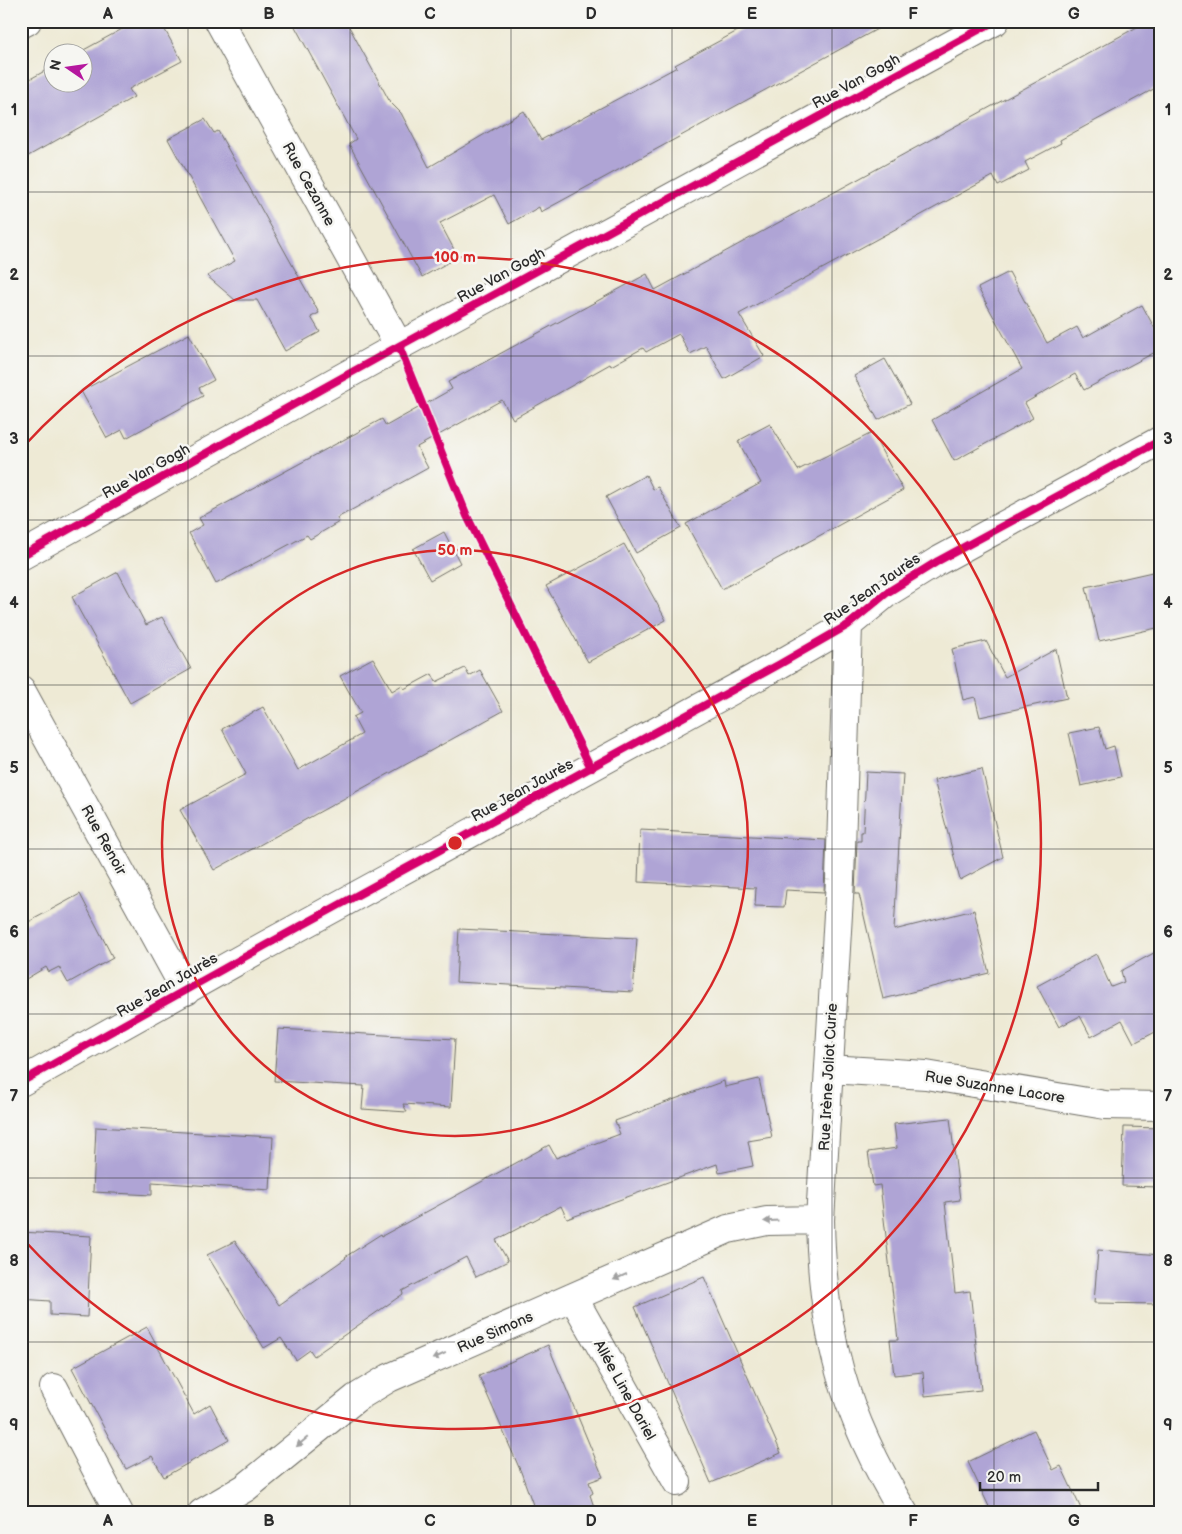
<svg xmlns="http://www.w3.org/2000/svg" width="1182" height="1534" viewBox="0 0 1182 1534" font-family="'Balsamiq Sans',sans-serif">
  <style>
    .building { fill: #afa4d5 }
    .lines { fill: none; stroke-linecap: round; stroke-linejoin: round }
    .minor-casing { stroke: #6f6e66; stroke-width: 30 }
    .minor { stroke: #fff; stroke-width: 28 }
    .cycleway-casing { stroke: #f6f6f2; stroke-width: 11 }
    .cycleway { stroke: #d6006c; stroke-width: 8 }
    .oneway { fill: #a0a0a0 }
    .grid { fill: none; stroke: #2b2b2b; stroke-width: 1; stroke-opacity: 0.55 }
    .ring { fill: none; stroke: #d62828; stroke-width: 2.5 }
    .labels { text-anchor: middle; stroke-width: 5; stroke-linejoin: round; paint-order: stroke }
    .street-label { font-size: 15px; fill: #2b2b2b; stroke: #f6f6f2 }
    .centre { fill: #d62828; stroke: #f6f6f2; stroke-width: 2.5 }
    .ring-label { font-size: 15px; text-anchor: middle; font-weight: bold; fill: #d62828; stroke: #f6f6f2; stroke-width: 5; stroke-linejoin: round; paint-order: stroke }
    .neatline { fill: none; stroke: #2b2b2b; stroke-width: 2 }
    .grid-label { font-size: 16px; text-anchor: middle; font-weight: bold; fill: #2b2b2b }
  </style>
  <rect width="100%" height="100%" fill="#f6f6f2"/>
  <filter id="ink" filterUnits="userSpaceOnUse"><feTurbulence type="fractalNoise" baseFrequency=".02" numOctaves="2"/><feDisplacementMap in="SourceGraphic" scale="10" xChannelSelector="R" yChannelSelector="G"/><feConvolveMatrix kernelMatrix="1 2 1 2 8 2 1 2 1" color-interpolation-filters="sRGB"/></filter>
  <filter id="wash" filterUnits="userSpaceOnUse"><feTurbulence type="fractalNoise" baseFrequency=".0096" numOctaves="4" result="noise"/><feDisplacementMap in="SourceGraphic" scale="20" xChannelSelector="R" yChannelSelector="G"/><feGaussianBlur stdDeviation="1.12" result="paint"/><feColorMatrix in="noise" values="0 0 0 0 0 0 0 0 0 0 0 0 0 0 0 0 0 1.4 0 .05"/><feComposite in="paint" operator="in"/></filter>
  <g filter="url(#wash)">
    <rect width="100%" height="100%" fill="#eeead5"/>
    <g id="blocks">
      <path class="building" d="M137,21H160L182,61L129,89L134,97L21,160V84L52,67V82H82V52H80Z
        M292,21H346L390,102L401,113L429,167L524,111L541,140L677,67L675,65L756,21H892L541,212L539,207L509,224L494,195L440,223L458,257L422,277L349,144L356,139Z
        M1148,21H1161V85L1060,140L1061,143L1025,162L1029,170L998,186L993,176L739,314L764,356L724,379L706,346L690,354L679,334L646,352L643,348L611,366L610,364L513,419L502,400L417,447L428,468L337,518L339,522L310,539L307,535L216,584L189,533L203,525L199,518L382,419L386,426L452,389L448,382L647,274L655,290Z
        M205,119L214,133L218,131L319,313L311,317L320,332L285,351L257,300H235L207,276L235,261L168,139Z
        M1009,272L1047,343L1077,327L1083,338L1142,305L1161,340V349L1084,390L1075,374L1025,403L1033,418L954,461L932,420L1022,369L978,288Z
        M189,334L214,380L199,388L203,396L126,438L122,430L107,438L81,391Z
        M885,359L910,404L878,420L854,376Z
        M770,424L798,470L872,433L903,490L722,589L686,524L761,483L738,441Z
        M646,475L653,489L658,487L681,528L636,553L606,497Z
        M444,532L460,563L430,580L413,549Z
        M624,544L666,620L588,662L546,586Z
        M1161,570V627L1099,641L1086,587Z
        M118,572L146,625L162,617L191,669L130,703L72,597Z
        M986,641L1005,677L1056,649L1067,698L980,717L975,697L963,700L952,649Z
        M373,658L392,691L402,685L404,689L432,674L436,682L465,668L469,676L480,670L503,711L214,870L180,810L246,774L222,729L263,707L298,770L362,734L353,717L361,713L340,676Z
        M1099,727L1105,749L1114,746L1121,777L1081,786L1069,733Z
        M982,769L1003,857L960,880L934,780Z
        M866,772L903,774L894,930L974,910L989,973L883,999L859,894H855L857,841H861V832H863Z
        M640,830L826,840L824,892L786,890L784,907L755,906L756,888L638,882Z
        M80,894L113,958L68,983L59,967L49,972L46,967L21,982V926Z
        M459,929L637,938L633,992L456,982Z
        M1161,949V1029L1134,1043L1122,1020L1091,1037L1080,1016L1059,1027L1037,986L1096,954L1111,987L1124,982L1121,971Z
        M278,1029L455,1039L451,1107L403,1104L407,1112L362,1109L364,1086L274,1081Z
        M759,1079L772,1137L748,1141L753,1166L719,1173L717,1164L567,1219L561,1206L496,1240L508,1261L476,1277L466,1257L402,1291L403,1294L314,1356L310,1350L296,1360L281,1338L264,1348L207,1255L235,1241L279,1305L346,1258L345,1257L381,1234L382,1236L549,1145L556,1158L620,1134L615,1121L724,1081L725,1087Z
        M950,1118L960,1200L945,1202L951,1256L955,1293L970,1291L981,1390L925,1396L923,1372L894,1375L890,1340H898L889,1262L880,1185L873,1186L868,1152L897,1148L894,1124Z
        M96,1127L273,1137L270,1190L152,1182V1195L93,1192Z
        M1124,1127L1161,1128V1187L1122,1186Z
        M21,1232L91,1236L87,1317L50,1315V1301L21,1299Z
        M1098,1250L1161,1255V1304L1094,1303Z
        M704,1277L781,1453L711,1483L635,1307Z
        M147,1327L194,1414L210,1404L229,1440L164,1477L152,1456L126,1469L72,1368Z
        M548,1345L603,1477L589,1482L593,1493L590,1495L596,1513H536L521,1472L479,1376Z
        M1034,1430L1053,1470L1061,1466L1083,1513H992L968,1462Z"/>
    </g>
  </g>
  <g filter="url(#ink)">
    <use href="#blocks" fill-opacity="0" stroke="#6f6e66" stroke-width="1"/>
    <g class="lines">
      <g class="minor-casing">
        <path id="minor" d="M219,21L399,346
          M21,24L27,21
          M21,556L399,346L995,21
          M848,625L840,880L820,1220C822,1335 844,1415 904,1513
          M21,690L186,991
          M829,1069L926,1075L1105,1105L1161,1106
          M21,1082L266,945L780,664L848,625L888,592L938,561L1161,440
          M573,1297L677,1482
          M54,1388L119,1513
          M202,1513L245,1488L356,1398L389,1378L728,1229L767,1221L820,1220"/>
      </g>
      <use href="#minor" class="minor"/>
      <g class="cycleway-casing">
        <path id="cycleway" d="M399,346L467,516L591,768
          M21,556L399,346L995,21
          M21,1082L266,945L780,664L848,625L888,592L938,561L1161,440"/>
      </g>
      <use href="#cycleway" class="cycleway"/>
    </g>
    <defs><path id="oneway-solid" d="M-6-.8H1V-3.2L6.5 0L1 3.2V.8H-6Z" transform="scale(1.25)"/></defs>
    <g class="oneway">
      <use href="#oneway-solid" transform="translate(771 1221) rotate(177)"/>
      <use href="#oneway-solid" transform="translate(620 1277) rotate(156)"/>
      <use href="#oneway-solid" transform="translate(439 1356) rotate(156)"/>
      <use href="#oneway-solid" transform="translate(302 1442) rotate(140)"/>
    </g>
  </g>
  <path class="grid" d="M188,21V1513M350,21V1513M511,21V1513M672,21V1513M832,21V1513M994,21V1513M21,192H1161M21,356H1161M21,520H1161M21,685H1161M21,849H1161M21,1014H1161M21,1178H1161M21,1342H1161"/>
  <g class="ring">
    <circle cx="455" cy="843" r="293"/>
    <path d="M23 447A586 586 0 1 1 23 1239"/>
  </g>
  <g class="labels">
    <g class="street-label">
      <text transform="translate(856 81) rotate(-29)" y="5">Rue Van Gogh</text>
      <text transform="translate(309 184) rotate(61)" y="5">Rue Cezanne</text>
      <text transform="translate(501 275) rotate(-29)" y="5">Rue Van Gogh</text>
      <text transform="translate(146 471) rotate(-29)" y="5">Rue Van Gogh</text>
      <text transform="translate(872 589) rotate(-35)" y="5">Rue Jean Jaurès</text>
      <text transform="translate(522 790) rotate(-29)" y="5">Rue Jean Jaurès</text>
      <text transform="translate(104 840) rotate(61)" y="5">Rue Renoir</text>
      <text transform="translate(167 985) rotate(-30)" y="5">Rue Jean Jaurès</text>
      <text transform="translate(828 1077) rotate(-87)" y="5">Rue Irène Joliot Curie</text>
      <text transform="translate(995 1087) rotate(9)" y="5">Rue Suzanne Lacore</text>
      <text transform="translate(495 1332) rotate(-24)" y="5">Rue Simons</text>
      <text transform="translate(625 1390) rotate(61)" y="5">Allée Line Dariel</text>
    </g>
  </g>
  <circle cx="455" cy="843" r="8" class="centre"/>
  <g class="ring-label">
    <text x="455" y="262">100 m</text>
    <text x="455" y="555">50 m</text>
  </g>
  <rect width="1182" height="1534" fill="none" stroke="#f6f6f2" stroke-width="55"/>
  <g transform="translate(68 68) rotate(283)"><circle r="24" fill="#f6f6f2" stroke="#a5a5a2"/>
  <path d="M0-4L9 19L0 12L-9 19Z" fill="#b5179e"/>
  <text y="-8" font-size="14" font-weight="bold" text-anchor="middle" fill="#2b2b2b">N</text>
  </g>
  <path d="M980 1482v8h118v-8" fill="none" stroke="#2b2b2b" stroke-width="2.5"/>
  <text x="987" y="1482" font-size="15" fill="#2b2b2b" stroke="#f6f6f2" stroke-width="4" paint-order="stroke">20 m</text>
  <rect x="28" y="28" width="1126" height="1478" class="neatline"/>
  <g class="grid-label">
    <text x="108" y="19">A</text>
    <text x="269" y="19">B</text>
    <text x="430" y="19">C</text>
    <text x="591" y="19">D</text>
    <text x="752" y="19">E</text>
    <text x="913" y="19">F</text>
    <text x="1074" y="19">G</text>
    <text x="14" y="115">1</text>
    <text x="1168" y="115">1</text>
    <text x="14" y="280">2</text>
    <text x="1168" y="280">2</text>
    <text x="14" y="444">3</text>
    <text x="1168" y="444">3</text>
    <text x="14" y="608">4</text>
    <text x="1168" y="608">4</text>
    <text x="14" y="773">5</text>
    <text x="1168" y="773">5</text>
    <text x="14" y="937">6</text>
    <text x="1168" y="937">6</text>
    <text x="14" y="1101">7</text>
    <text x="1168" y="1101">7</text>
    <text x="14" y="1266">8</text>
    <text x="1168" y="1266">8</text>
    <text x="14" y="1430">9</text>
    <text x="1168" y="1430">9</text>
    <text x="108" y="1526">A</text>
    <text x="269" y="1526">B</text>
    <text x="430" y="1526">C</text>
    <text x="591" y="1526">D</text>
    <text x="752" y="1526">E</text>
    <text x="913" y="1526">F</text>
    <text x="1074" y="1526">G</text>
  </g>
</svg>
